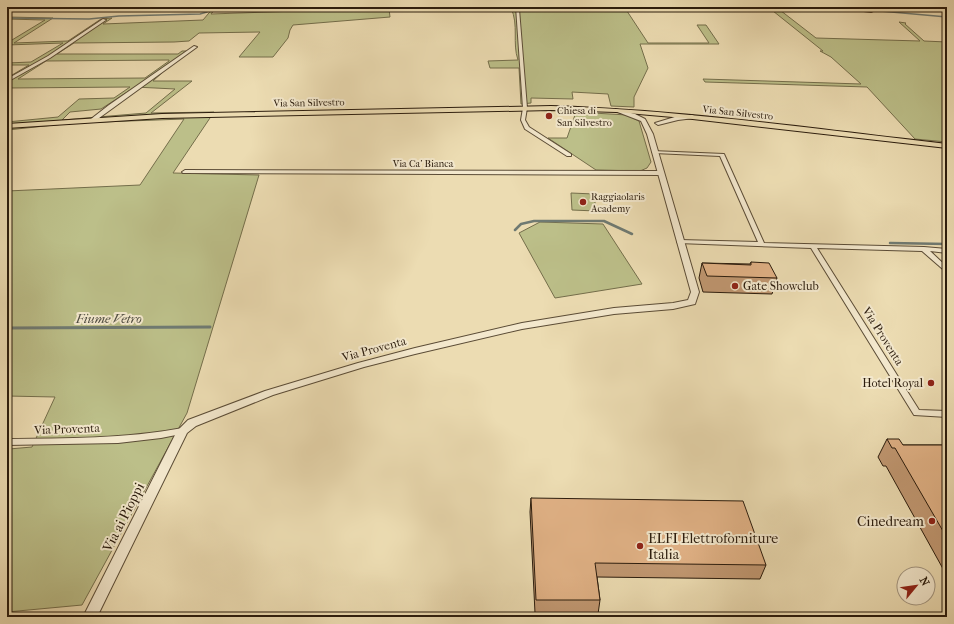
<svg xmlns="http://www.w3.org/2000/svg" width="954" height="624" viewBox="0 0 954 624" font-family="'IM FELL French Canon',serif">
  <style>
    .green { fill: #bcbf89; stroke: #746e4b; fill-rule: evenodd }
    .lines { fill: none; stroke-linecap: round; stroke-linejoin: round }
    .stream-far2 { stroke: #6f7a72; stroke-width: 1.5 }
    .stream-far1 { stroke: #6f7a72; stroke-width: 2.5 }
    .stream { stroke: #6f7a72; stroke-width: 3 }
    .minor-casing { stroke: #5b4c36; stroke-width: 2 }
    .tertiary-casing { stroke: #5b4c36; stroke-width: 2 }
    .primary-casing { stroke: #2b1c0d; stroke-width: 2 }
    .minor { fill: #f3e8cd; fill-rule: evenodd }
    .tertiary { fill: #f3e8cd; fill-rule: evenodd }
    .primary { fill: #ecdcb2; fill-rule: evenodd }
    .wall { fill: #c19872; stroke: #2b1c0d }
    .building { fill: #e0b185; stroke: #2b1c0d }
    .poi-dot { fill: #8f2418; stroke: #f3e8cd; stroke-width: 1.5 }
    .labels { text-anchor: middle; stroke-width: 4; stroke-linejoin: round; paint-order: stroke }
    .far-street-label { font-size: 10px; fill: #2b1c0d; stroke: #f3e8cd }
    .far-poi-label { font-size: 10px; fill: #2b1c0d; stroke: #f3e8cd; text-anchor: start }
    .poi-label { font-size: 12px; fill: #2b1c0d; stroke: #f3e8cd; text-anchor: start }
    .street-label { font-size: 12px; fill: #2b1c0d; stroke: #f3e8cd }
    .water-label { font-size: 13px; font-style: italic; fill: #4d4b40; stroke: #f3e8cd }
    .near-street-label { font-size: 14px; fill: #2b1c0d; stroke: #f3e8cd }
    .near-poi-label { font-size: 14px; fill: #2b1c0d; stroke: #f3e8cd; text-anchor: end }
  </style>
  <rect width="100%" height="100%" fill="#ecdcb2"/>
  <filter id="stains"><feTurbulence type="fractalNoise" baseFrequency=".005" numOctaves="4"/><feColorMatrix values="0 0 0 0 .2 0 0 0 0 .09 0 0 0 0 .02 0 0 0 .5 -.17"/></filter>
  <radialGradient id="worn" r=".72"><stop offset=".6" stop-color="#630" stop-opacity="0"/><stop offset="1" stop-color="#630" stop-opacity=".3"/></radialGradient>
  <path class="green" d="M214,7H217L211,14L383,8L776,7L816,38L920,41L899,22L906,23L905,24L924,41L947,42V142L915,139L867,87L705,82L703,79L861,84L831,57L820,51H823L768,7L711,9L625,8L648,43H709L697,25H706L719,44H640L648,68L634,97V107L611,106L608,94L572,92L573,99L531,98V103L521,104L519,68H490L488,61L518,60C512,43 519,25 511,8L389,9L390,17L293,25L290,30L288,38L273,57H239L260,32L199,33L189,41L174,42L74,43L57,54H178L182,51H186L153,81H192L151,113L214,112L173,173L259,175L187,413L82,605L7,612V458L9,449L32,447L55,397L7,396V191L140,185L184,119L74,123L7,130V122L58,117L79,99L114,98L130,87L7,88V78L29,65H7V63L31,62L63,43L7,45V43L45,20L7,19V17L53,18L14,43L68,41L101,19L112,18L103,24L203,20ZM46,61L169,60V61L145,78L18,79ZM135,87L175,89L146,113L62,120L70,112L101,109Z
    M576,112L627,115L639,121L651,162L647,168L640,171L596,170L548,138H567Z
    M571,193L594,194L596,211L572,210Z
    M540,222L603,224L642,284L555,298L519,233Z"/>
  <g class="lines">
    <path class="stream-far2" d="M858,9L947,17
      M7,18L89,19L119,16L200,14L207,12L212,7"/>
    <path class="stream-far1" d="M515,230L521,224L534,221H604L632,234
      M890,243L947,244"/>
    <path class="stream" d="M7,328L210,327"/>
    <g class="minor-casing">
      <path id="minor" d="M516,7H604L519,9L527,108L525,120L529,127L571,154V156H567L525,129L521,120L523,108Z
        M607,7H746L702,9Z
        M833,7H842L873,11L871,12Z
        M103,19L106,20L50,58L7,82V79L48,56Z
        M194,46L197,47L95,121H91V119L109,105Z
        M652,151L724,154L764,243L924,247L947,249V253L930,251L947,267V272L945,271L922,251L817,248L919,410L947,411V417L914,415L811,248L678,243L677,242L678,241L680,240L758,242L720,156L654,153L652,152Z
        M185,170L660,171L663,173L660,175L183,173L182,172Z
        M183,428L186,429L187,431L186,433L161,438L118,443L7,445V439C66,438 125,439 183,428Z"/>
    </g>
    <g class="tertiary-casing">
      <path id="tertiary" d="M615,109L635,114L645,119L653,134L699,292L695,304L673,309L614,314L522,329L415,354L364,367L273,395L196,426L187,433L97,617H83L177,431L188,420L265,391L358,363L415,348L522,323L614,308L673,303L688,300L691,292L647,134L641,121L615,111Z
        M692,115L694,116V118L678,120L658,125L655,123L678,116Z"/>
    </g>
    <g class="primary-casing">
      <path id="primary" d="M551,106C684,110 815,129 947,144V148L684,118L616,112L551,110L162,118L7,128V124L162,114Z"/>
    </g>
    <use href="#minor" class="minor"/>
    <use href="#tertiary" class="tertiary"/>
    <use href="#primary" class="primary"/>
  </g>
  <path class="wall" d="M751,262L777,278L772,294L703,292L699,278L702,263L750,264Z
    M887,439L903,445H947V576L886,466H883L878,457Z
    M531,498L766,565L760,579L597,577L600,600L598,614L535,613L530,512Z"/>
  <path class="building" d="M751,262L769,263L777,278L707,276L702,263L751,265Z
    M887,439H899L903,445H947V538L895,448H892Z
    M531,498L743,501L766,565L595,563L600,600H536Z"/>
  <g class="poi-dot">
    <circle cx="549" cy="116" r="4"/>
    <circle cx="583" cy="202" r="4"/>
    <circle cx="735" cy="286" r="4"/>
    <circle cx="931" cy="383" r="4"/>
    <circle cx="932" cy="521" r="4"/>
    <circle cx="640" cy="546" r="4"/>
  </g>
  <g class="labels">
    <g class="far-street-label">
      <text transform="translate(309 102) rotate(-1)" y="4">Via San Silvestro</text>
      <text transform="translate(738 112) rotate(6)" y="4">Via San Silvestro</text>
      <text x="423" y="167">Via Ca' Bianca</text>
    </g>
    <g class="far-poi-label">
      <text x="557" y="114">Chiesa di<tspan x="557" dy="12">San Silvestro</tspan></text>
      <text x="591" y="200">Raggiaolaris<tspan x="591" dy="12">Academy</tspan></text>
    </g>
    <g class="poi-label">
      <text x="743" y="290">Gate Showclub</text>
      <text x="923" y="387" text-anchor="end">Hotel Royal</text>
    </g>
    <g class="street-label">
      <text transform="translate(883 336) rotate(58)" y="4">Via Proventa</text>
      <text transform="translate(374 349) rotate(-15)" y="4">Via Proventa</text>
      <text transform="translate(67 429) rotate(-2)" y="4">Via Proventa</text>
    </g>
    <g class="water-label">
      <text x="109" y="323">Fiume Vetro</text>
    </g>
    <g class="near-street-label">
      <text transform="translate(123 517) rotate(-63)" y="5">Via ai Pioppi</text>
    </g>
    <g class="near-poi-label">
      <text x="924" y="526">Cinedream</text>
      <text x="648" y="543" text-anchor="start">ELFI Elettroforniture<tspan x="648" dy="16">Italia</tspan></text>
    </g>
  </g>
  <rect width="954" height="624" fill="none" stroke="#ecdcb2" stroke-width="24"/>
  <rect x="8" y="8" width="938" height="608" fill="none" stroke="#2b1c0d" stroke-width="2"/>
  <rect x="12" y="12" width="930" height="600" fill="none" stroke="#2b1c0d"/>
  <g transform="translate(916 586) rotate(61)"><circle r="19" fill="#f3e8cd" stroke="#a39680"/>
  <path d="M0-3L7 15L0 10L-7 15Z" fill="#8f2418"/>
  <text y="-6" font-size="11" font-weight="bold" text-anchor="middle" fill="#2b1c0d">N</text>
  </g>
  <rect width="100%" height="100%" filter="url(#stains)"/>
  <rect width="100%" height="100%" fill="url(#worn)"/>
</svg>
